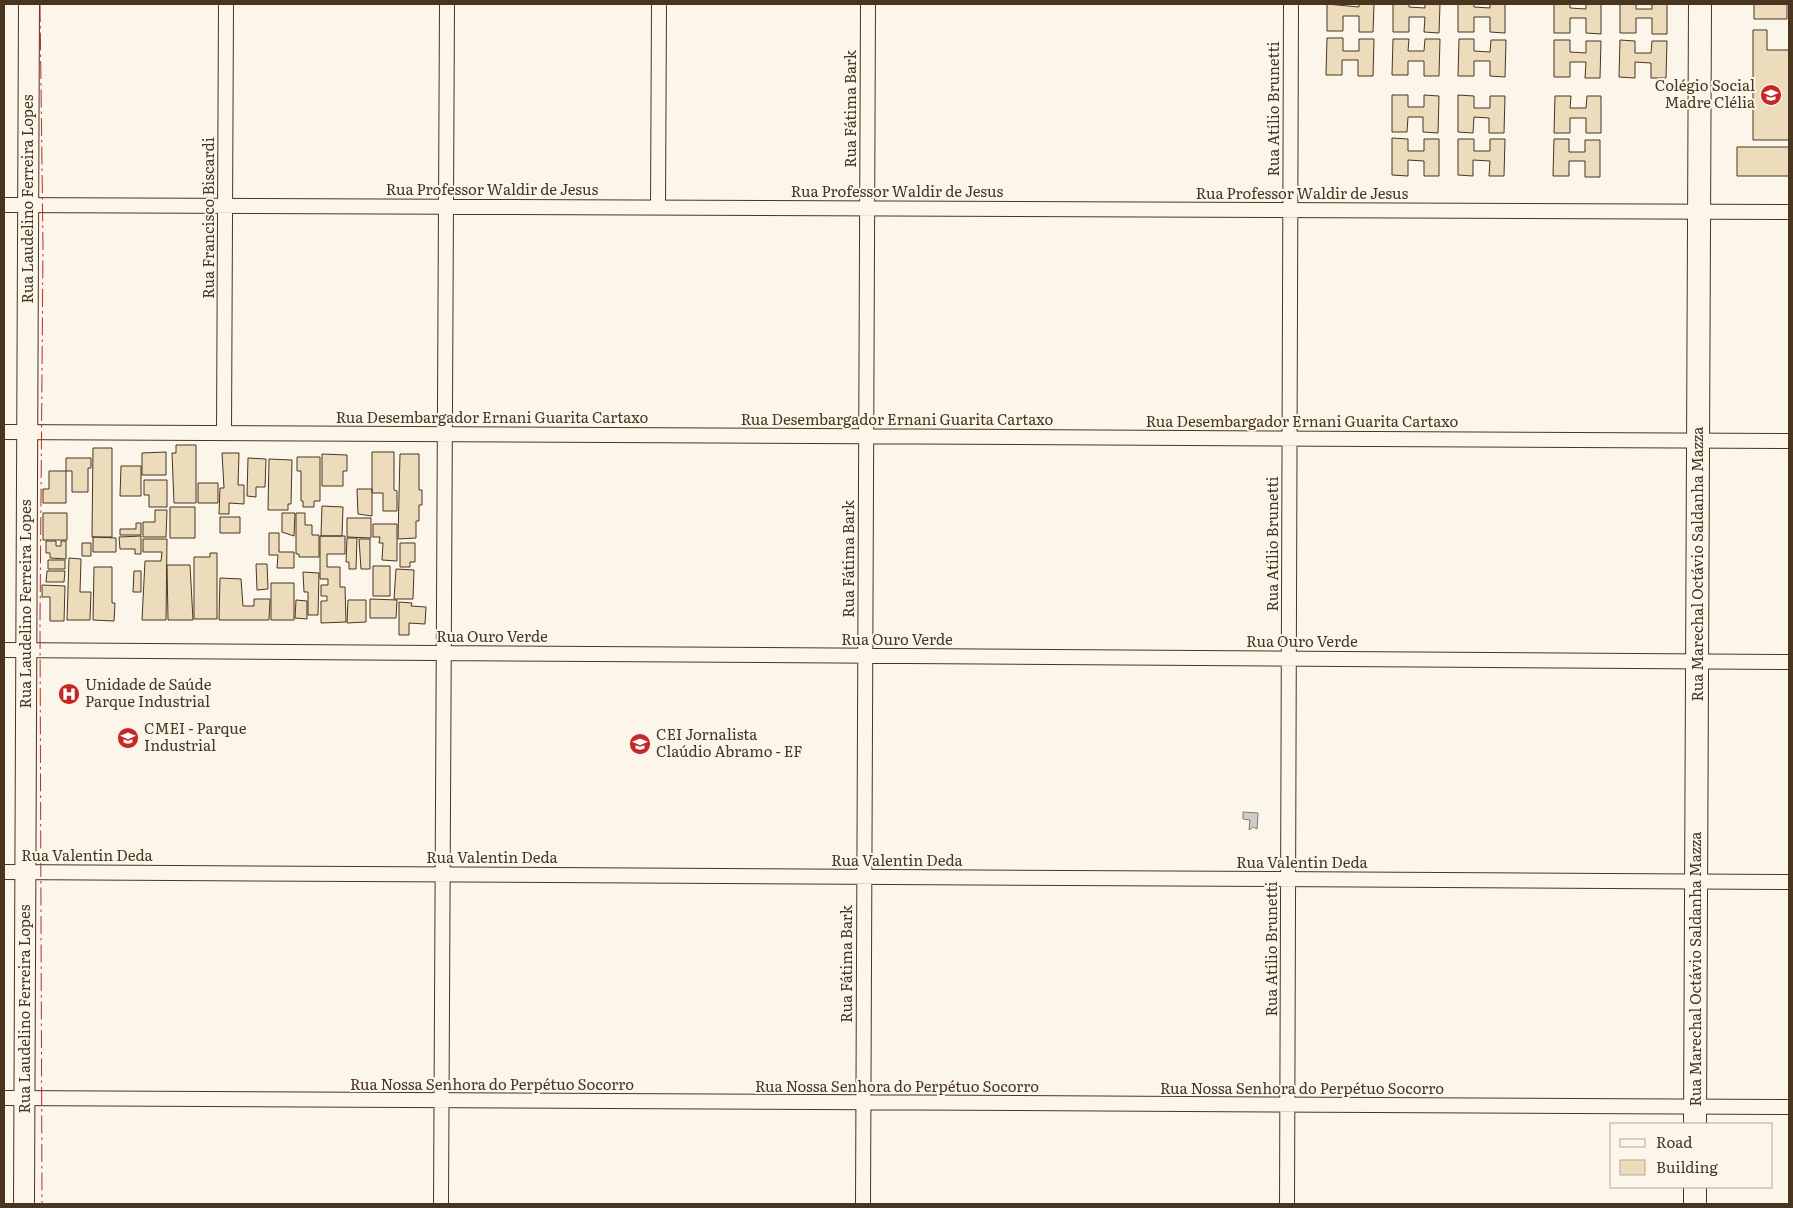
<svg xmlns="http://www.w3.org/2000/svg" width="1793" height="1208" viewBox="0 0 1793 1208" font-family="Literata,serif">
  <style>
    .water { fill: #c9cecd; stroke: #887966 }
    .building { fill: #ecdcbc; stroke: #4a3520 }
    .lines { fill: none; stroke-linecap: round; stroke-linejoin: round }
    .street-casing { stroke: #4a3520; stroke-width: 16 }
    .secondary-casing { stroke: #4a3520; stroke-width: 22 }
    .primary-casing { stroke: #4a3520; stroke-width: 24 }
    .street { stroke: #fbf6e9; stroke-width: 14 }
    .secondary { stroke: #fbf6e9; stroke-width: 20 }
    .primary { stroke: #fbf6e9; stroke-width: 22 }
    .power { stroke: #c62828; stroke-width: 1; stroke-dasharray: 18 4 2.5 4; stroke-linecap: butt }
    .labels { text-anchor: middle; stroke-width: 4; stroke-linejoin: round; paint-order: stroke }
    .poi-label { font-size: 15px; fill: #4a3520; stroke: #fbf6e9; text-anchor: start }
    .street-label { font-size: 15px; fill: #4a3520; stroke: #fbf6e9 }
  </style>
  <rect width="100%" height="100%" fill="#fbf6e9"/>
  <path class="water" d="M1243,812L1258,813L1257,829L1253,827L1249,830L1250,820L1243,819Z"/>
  <path class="building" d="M1327,4L1359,7V4H1374L1373,32H1359V16H1343V31H1327Z
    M1393,4H1409V7L1425,8V4H1440L1439,33L1424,32L1425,17H1409V32H1393Z
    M1458,4H1474V7L1490,8V4H1505V33L1490,32V17H1474V32H1458Z
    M1554,4H1570V8L1586,9V4H1601V34L1586,33V18H1570V33H1554Z
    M1620,4H1636V9H1652V4H1667V34H1652V18H1636V33H1620Z
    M1754,4H1787V19H1754Z
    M1753,30H1767V50H1789V140H1753Z
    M1327,38H1343V51H1359V39H1374L1373,76H1358V60H1342V75H1326Z
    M1393,39H1409L1408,51H1424L1425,39H1440L1439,76H1424V61H1408V75H1392Z
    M1459,39H1474V51L1490,52L1491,40H1506L1505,77L1490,76V61H1474V76H1458Z
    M1554,40H1570V52L1586,53V41H1601L1600,78H1585L1586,62H1570V77H1554Z
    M1620,40L1635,41V53H1651L1652,41H1667L1666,78H1651V63L1635,62V78L1619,77Z
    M1392,95H1408V107H1424V95L1439,96L1438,133L1423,132V117H1408L1407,132H1392Z
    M1458,95L1474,96V108H1490V96H1505L1504,133H1489V118L1474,117L1473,133L1458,132Z
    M1555,96H1571L1570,108H1586L1587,96H1601V133H1586V118H1570V133H1554Z
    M1392,138L1408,139V151H1424V139H1439V176H1424V161L1408,160V176L1392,175Z
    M1458,139H1474V151H1490V139H1505L1504,176H1489L1490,161L1473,160V176L1458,175Z
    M1554,139H1569V152H1585V140H1600V177H1585V161H1569V176H1553Z
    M1737,147H1789V176H1737Z
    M176,445H196V503H174L172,453H176Z
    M93,448H112V537H92Z
    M166,452V475H142V453Z
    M372,452H394V490L397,491V511H383V493H372Z
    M222,453H239L238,485H244V504L229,503V514H219L220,488H224Z
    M322,454L347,455V471H343V486H322Z
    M400,454H419V490H422V505H419V521H416V538L398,539Z
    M297,457H320V501H314V507H303V501H301V471H297Z
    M66,458H91V468H88V492H72V471H66Z
    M248,458L266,459L265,487H256V497L247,496Z
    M269,459L292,460L291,504H288V510H268Z
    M121,466H141V496H120Z
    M49,471H66V503H43V489H49Z
    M144,480H167V507H149V495H144Z
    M198,483H218V503H198Z
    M357,489H372V516L358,514Z
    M322,506L343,507L342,536H321Z
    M170,507H195V538H170Z
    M155,510H167L166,537H143V522H155Z
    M43,513H67V540H43Z
    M282,513H295L294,536L282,532Z
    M296,513H305V525H312V535H319V557H299V554H296Z
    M220,517H240V533H220Z
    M347,518H371V538L347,537Z
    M136,523H141V535H120V529H136Z
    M373,524H397V561L382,560L383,543H379L380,537H373Z
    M269,533H279V552H294V568H277L278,555H269Z
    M141,536V554H135V549H120L119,537Z
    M320,536H345V554H327V567H340V587H345L346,622L321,623V601H327V596H321V585H328V579H320Z
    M93,537L116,538V552H93Z
    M347,538H357L356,569H349V562H346Z
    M143,539H167L166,620H142L145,561H161L162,552H143Z
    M359,539H370V569H361Z
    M46,541H56V546H61V541H66V559L50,558V553H46Z
    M82,543H91V556H82Z
    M400,543H415V562H410V567H400Z
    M210,553H217V619H194V557H210Z
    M69,558L81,559L80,592H91L90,620H67Z
    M48,560H65V569H48Z
    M256,564H267L268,589L257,590Z
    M167,565H190L193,620H168Z
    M373,566H390V596H373Z
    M94,567H112V603H115L114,621L93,620Z
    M396,569L414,570L413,599H394Z
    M47,571H65L64,582H46Z
    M134,571H141V592H133Z
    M303,572L319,573L318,615H308V592H304Z
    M220,578L241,579L243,606H254V599H270L269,620H219Z
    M271,583H294V620H271Z
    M42,585L65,586L64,621H50V597H42Z
    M370,599L397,600L396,618H370Z
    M296,600L307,601V619L295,618Z
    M348,600H366V622L347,623Z
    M399,602L412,603L411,606L426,607L425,624L409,623V635H399Z"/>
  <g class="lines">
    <g class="street-casing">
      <path id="street" d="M4,205L1789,212
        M658,207L659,4
        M4,432L1789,441
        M224,433L226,4
        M4,650L1789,662
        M4,872L1789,882
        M4,1098L1789,1107
        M441,1204L447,4
        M863,1204L868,4
        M1287,1204L1291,4"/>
    </g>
    <g class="secondary-casing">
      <path id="secondary" d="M24,1204L29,4"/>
    </g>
    <g class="primary-casing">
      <path id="primary" d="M1695,1124L1700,4
        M1695,1204V1187"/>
    </g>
    <use href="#street" class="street"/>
    <use href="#secondary" class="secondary"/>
    <use href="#primary" class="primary"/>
    <path class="power" d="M40,4L43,247L40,624L42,1204"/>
  </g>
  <defs>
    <g id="school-disc" transform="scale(1.125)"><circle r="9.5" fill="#c62828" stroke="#fbf6e9"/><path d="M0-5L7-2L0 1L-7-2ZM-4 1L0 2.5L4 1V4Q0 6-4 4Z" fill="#fff"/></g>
    <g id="hospital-disc" transform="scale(1.125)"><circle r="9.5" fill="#c62828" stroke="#fbf6e9"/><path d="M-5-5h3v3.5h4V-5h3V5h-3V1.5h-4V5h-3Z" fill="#fff"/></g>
  </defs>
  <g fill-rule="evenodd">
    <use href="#school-disc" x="1771" y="95"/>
    <use href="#hospital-disc" x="69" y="694"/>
    <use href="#school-disc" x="128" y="738"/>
    <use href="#school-disc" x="640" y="744"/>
  </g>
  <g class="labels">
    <g class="poi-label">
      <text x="1755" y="91" text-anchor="end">Colégio Social<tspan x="1755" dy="17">Madre Clélia</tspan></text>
      <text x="85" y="690">Unidade de Saúde<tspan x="85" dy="17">Parque Industrial</tspan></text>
      <text x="144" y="734">CMEI - Parque<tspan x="144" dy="17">Industrial</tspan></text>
      <text x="656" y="740">CEI Jornalista<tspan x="656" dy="17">Claúdio Abramo - EF</tspan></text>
    </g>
    <g class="street-label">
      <text transform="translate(851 109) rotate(-90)" y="5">Rua Fátima Bark</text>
      <text transform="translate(1274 109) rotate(-90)" y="5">Rua Atílio Brunetti</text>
      <text x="492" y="195">Rua Professor Waldir de Jesus</text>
      <text x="897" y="197">Rua Professor Waldir de Jesus</text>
      <text x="1302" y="199">Rua Professor Waldir de Jesus</text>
      <text transform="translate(28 199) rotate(-90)" y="5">Rua Laudelino Ferreira Lopes</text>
      <text transform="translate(209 218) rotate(-90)" y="5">Rua Francisco Biscardi</text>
      <text x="492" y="423">Rua Desembargador Ernani Guarita Cartaxo</text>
      <text x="897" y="425">Rua Desembargador Ernani Guarita Cartaxo</text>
      <text x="1302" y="427">Rua Desembargador Ernani Guarita Cartaxo</text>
      <text transform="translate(1273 544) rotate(-90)" y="5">Rua Atílio Brunetti</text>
      <text transform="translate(849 559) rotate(-90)" y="5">Rua Fátima Bark</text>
      <text transform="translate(1698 564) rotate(-90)" y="5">Rua Marechal Octávio Saldanha Mazza</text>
      <text transform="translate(26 604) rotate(-90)" y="5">Rua Laudelino Ferreira Lopes</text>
      <text x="492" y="642">Rua Ouro Verde</text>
      <text x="897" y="645">Rua Ouro Verde</text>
      <text x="1302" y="647">Rua Ouro Verde</text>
      <text x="87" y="861">Rua Valentin Deda</text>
      <text x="492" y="863">Rua Valentin Deda</text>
      <text x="897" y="866">Rua Valentin Deda</text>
      <text x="1302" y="868">Rua Valentin Deda</text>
      <text transform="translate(1272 949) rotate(-90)" y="5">Rua Atílio Brunetti</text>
      <text transform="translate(847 964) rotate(-90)" y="5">Rua Fátima Bark</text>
      <text transform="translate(1696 969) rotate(-90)" y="5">Rua Marechal Octávio Saldanha Mazza</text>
      <text transform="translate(25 1009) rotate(-90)" y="5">Rua Laudelino Ferreira Lopes</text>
      <text x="492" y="1090">Rua Nossa Senhora do Perpétuo Socorro</text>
      <text x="897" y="1092">Rua Nossa Senhora do Perpétuo Socorro</text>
      <text x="1302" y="1094">Rua Nossa Senhora do Perpétuo Socorro</text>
    </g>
  </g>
  <rect width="1793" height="1208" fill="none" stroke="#4a3520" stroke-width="10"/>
  <rect x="1610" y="1123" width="162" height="65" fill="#fbf6e9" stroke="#b4a999"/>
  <rect x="1620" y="1139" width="25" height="8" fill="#fbf6e9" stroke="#b4a999"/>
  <text x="1656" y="1148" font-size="15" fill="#4a3520">Road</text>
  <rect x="1620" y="1160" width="25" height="15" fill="#ecdcbc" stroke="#b4a999"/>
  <text x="1656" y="1173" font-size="15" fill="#4a3520">Building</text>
</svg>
